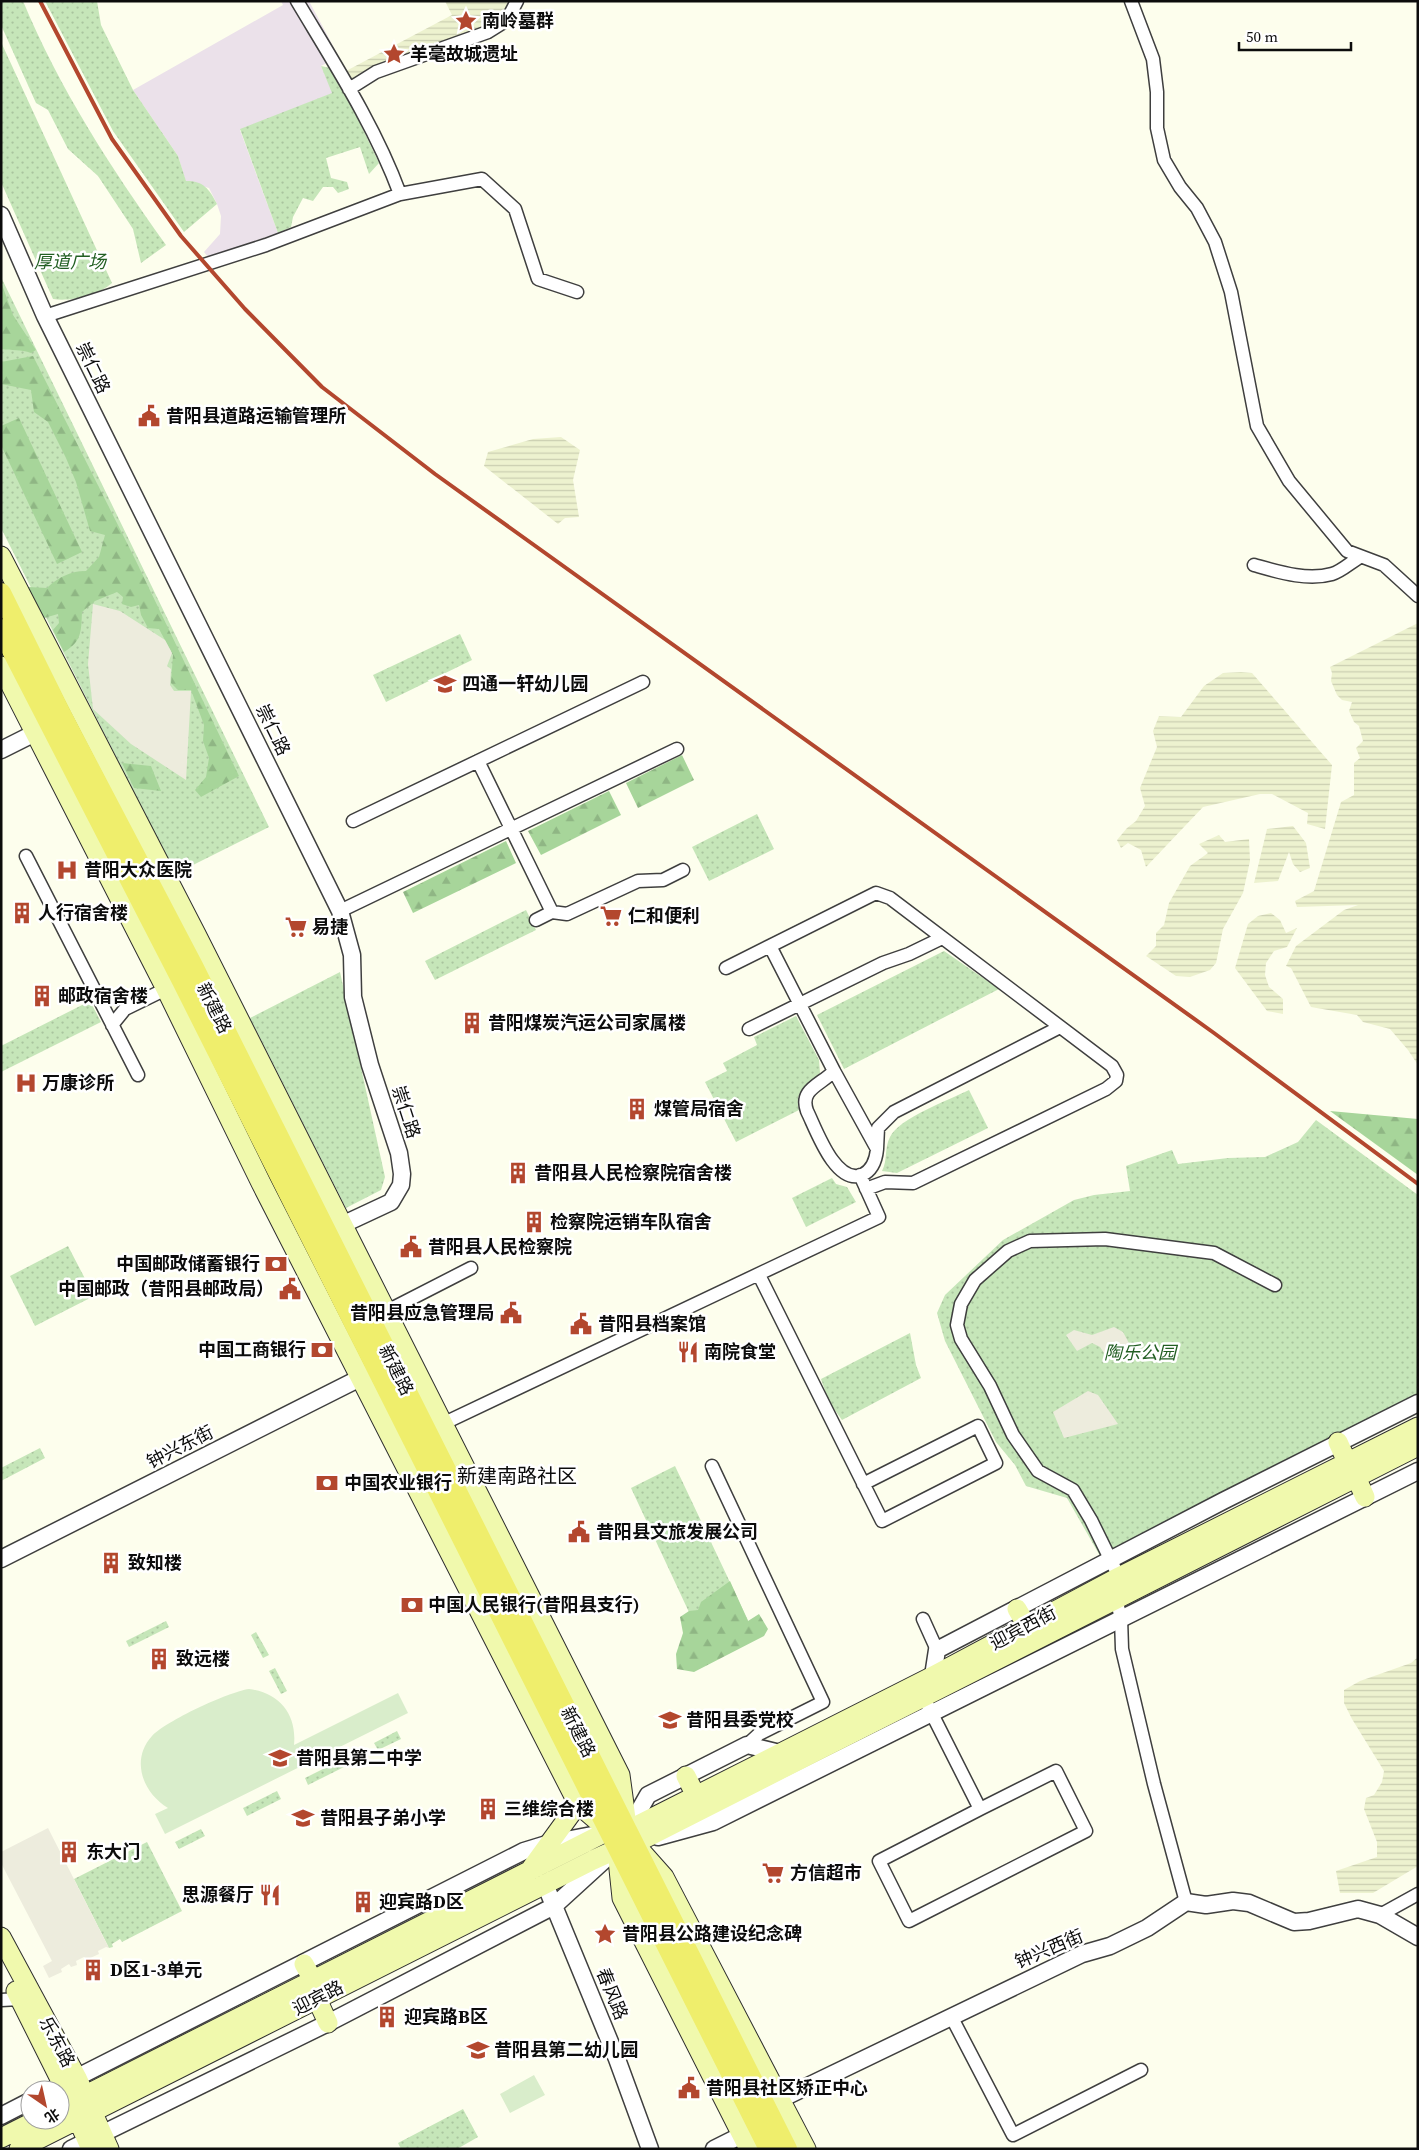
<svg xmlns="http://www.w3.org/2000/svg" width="1419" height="2150" viewBox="0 0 1419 2150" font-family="'Source Serif 4','Noto Sans SC',serif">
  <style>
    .industrial { fill: #ebe1ea }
    .farmland { fill: url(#farmland-rules) }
    .green { fill: url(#green-dots) }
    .forest { fill: url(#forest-firs) }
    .pitch { fill: #d9edcb }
    .plaza { fill: #edecdd }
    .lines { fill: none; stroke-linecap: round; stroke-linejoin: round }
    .minor-casing { stroke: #3f3f3f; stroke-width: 15 }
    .tertiary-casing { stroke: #3f3f3f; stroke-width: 19 }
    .secondary-casing { stroke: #2e2e2e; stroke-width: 21 }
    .primary-casing { stroke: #1d1d1d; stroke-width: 22 }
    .minor { stroke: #fff; stroke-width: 12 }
    .tertiary { stroke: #fff; stroke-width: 16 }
    .secondary { stroke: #f0f9ad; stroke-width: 19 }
    .primary { stroke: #efee6c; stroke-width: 20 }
    .rail { stroke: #b3472e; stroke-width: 4 }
    .labels { text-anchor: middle; stroke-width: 5; stroke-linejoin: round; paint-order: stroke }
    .poi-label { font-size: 18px; font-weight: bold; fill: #0c0c0c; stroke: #fff; text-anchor: start }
    .park-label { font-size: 18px; font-style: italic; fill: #225f23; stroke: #fff }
    .street-label { font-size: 18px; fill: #0c0c0c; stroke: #fff }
    .quarter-label { font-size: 20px; fill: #0c0c0c; stroke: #fff }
  </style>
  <defs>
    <pattern id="farmland-rules" width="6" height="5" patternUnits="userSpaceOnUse" patternTransform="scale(1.25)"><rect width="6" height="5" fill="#edf2cf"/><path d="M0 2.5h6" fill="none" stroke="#caceb1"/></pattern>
    <pattern id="green-dots" width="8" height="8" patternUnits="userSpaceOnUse" patternTransform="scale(1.25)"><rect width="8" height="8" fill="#c6e6b9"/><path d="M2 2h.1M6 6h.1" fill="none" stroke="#a9c49e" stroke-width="1.8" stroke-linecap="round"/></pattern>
    <pattern id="forest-firs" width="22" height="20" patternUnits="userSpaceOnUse" patternTransform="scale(1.25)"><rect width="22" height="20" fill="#a7d59a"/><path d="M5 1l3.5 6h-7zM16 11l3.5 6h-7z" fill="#8fb684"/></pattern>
  </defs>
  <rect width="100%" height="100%" fill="#fdfeed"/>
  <path class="industrial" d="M281,1H309L339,57L321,66L333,93L240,130L278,233L208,257L204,252L220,234L221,216L217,204L209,188L186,182L178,156L133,90L283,5Z"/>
  <path class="farmland" d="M445,1H511L505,11L484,28L348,84L341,71H346L452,15Z
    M561,437L580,450L573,480L579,517L565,518L558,524L484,466L488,452L533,439Z
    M1418,623V1065L1408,1050L1390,1029L1363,1022L1357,1015L1311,1007L1291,968L1286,966L1296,946L1344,910L1358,905L1297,907L1295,901L1314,891L1341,802L1354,795V763L1360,758L1356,748L1363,741L1359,726L1354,722L1349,711L1352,702L1342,700L1337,695L1331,681L1332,673L1330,667Z
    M1241,672L1252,673L1332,765L1325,829L1307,824L1308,813L1272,794H1260L1203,807L1146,867L1141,850L1128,843L1121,848L1117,840L1127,828L1136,821L1145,806L1140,788L1157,747L1153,731L1159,716L1181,717L1204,686L1223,673Z
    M1293,826L1306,843L1310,868L1300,872L1293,864L1289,852L1278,881L1254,883L1267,829Z
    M1219,835L1225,842L1249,839L1250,861L1243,893L1223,929L1216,963L1210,970L1190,977L1176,976L1146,956L1156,946V933L1164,925L1169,903L1190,866L1208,853L1199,844Z
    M1271,913L1280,920L1286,933L1297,928L1287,947L1274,951L1266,963L1265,975L1269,987L1283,999V1014L1267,1011L1235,968L1248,924L1258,916Z
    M1418,1657V1866L1373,1893H1340L1336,1871L1377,1857V1842L1364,1809L1366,1798L1374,1795L1382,1782L1384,1771L1352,1719L1344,1703V1690L1360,1681L1411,1663Z"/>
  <path class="green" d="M1,1H23C59,88 111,168 166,245L141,263L133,229L98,176L68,149L48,110L36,103L1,25Z
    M45,1H97L101,25L133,90L178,156L186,181C204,181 209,189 217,204L184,232L113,131Z
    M1,42L112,283C99,295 71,302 53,299L1,182Z
    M321,66L330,68L344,90L379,163L369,174L360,147L326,158L331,178L347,182L349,189L338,193L333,187H323L313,201L303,198L293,217L291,227L278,233L240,129L332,93Z
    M1,277L269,827L175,874L1,528Z
    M460,634L472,660L386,702L373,675Z
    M757,814L774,849L709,881L692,847Z
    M526,910L536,930L435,980L425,961Z
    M944,951L999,989L844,1069L817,1015Z
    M340,972L385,1177L381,1190L346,1208L250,1018Z
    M90,1001L101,1022L1,1072V1046Z
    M796,1016L819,1060L820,1073C812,1087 793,1088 799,1110L736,1142L705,1082L727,1071L723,1063L757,1045L754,1037Z
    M969,1090L988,1128L897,1173L882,1171C888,1160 884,1148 890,1137C899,1118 949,1100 969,1090Z
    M1316,1120L1418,1195V1394L1100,1556L1067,1498L1026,1486L1015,1465L996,1442L945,1341L937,1313L945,1295L1003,1240L1074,1200L1094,1195L1130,1191L1126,1166L1172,1150L1178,1164L1228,1158L1265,1157L1298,1142Z
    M832,1178L836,1184L847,1187L856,1202L806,1227L792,1198Z
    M68,1246L94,1296L35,1326L10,1276Z
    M910,1333L916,1365L921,1378L842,1420L829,1402L821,1379Z
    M40,1448L45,1458L1,1481V1468Z
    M675,1466L754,1633L709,1655L631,1488Z
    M166,1621L169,1627L129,1647L126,1641Z
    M256,1632L269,1655L263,1658L251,1635Z
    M275,1668L287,1691L281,1694L269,1671Z
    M397,1731L401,1739L378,1750L374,1743Z
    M341,1760L344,1767L308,1785L305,1778Z
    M277,1791L281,1799L247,1816L243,1808Z
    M201,1829L205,1836L179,1849L175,1842Z
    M147,1842L182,1911L122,1942L120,1939L112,1944L113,1947L109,1948L74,1879Z
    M463,2109L478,2137L457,2149H401L398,2143Z"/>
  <path class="forest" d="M1,282L13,315L36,350L31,353C21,349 12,351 1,349Z
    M33,356L135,559L239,776L201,797L195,790L206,777L209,758L203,741L204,725L191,690H178L171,683L173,655L159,629L148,628L141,615L139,605L131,607L122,604L123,597L117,592L95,601L82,612C81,632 82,641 64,652L53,630L59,623L58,614L44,618L28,587L47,588C58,577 71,571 86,571L99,557L105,535L90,531L76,482L66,458L48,422L34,412L31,390L1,384V362Z
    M19,418L82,552L57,564L1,445V426Z
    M682,755L694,780L638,808L626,783Z
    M122,763L151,766L161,791L134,788Z
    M609,791L621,815L541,855L528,831Z
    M506,841L516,863L413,913L403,892Z
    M1330,1111L1418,1119V1175Z
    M730,1581L748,1621L759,1614L768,1629L764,1636L694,1672L677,1669L676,1654L683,1633L680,1617L689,1611L698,1610L701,1602Z"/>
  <path class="pitch" d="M249,1689C280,1693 297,1715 294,1745L398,1693L408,1713L165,1834L155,1814L168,1808C143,1793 130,1760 152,1736C166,1721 228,1692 249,1689Z
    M534,2075L545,2095L510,2113L500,2094Z"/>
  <path class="plaza" d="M93,604L120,611L165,640L172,653L167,666L171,669L170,685L174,691H191L186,780L131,744L93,709L88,664Z
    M1114,1327L1123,1332L1131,1347L1115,1358L1111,1352L1106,1356L1100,1347L1092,1343L1077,1351L1066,1335L1074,1330L1092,1335Z
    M1088,1391L1098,1395L1118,1424L1064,1438L1053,1412Z
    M48,1828L109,1948L106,1947L98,1951L99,1954L86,1960L84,1957L76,1961L77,1965L71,1967L69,1964L61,1969L62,1972L49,1978L43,1966L52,1961L1,1863V1852Z"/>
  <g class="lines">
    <g class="minor-casing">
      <path id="minor" d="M297,1C334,63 375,126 400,194
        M1131,1L1153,59L1157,92V128L1164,160L1180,187L1197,208L1215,242L1231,292L1257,426L1289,481L1347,551L1384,565L1418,596
        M349,89L376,72L488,32L507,20L517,1
        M45,316L266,245L400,194L482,179L515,209L538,279L577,292
        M1254,565C1279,572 1307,581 1332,574C1342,571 1351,562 1360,557
        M478,761L552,912
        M353,821L643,682
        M26,856L138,1075
        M340,911L677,749
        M536,920L552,912L567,914L638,881L663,880L683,870
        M770,946L834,1071C821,1085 799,1089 807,1111C816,1129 835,1185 862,1175C873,1170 876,1160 877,1149L834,1071
        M726,968L876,893L890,898L1112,1066L1117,1075L1116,1081L1106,1089L913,1183L885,1182L866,1189
        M112,1025L125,1009L172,986
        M749,1029L883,963L909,954L942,938
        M877,1149L878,1128L894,1112L1060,1027
        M759,1275L882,1521L996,1463L978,1426L863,1484
        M384,1319L389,1316L391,1309L471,1268
        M436,1427L879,1217L860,1175
        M712,1466L823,1702L759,1734L747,1745
        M923,1619L937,1650
        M928,1706L980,1809L879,1861L909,1921L1086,1831L1056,1771L980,1809
        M1186,1902L1154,1784L1122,1649L1121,1618L1116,1599L1119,1577L1091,1520L1073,1490L1038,1471L1013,1435L990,1386L961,1339L957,1325L961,1304L975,1280L1008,1251L1030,1241L1105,1239L1214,1253L1275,1285
        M1380,1915L1418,1894
        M1,2000L20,1999
        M951,2016L1013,2135L1141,2070"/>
    </g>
    <g class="tertiary-casing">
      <path id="tertiary" d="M1,215L45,316L340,911L352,955L353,997L370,1065L399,1153L402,1174L401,1185L391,1202L331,1230
        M1,750L45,728
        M1,1559L372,1372
        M933,1676L937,1650L1223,1501L1418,1403
        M628,1830L648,1795L747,1745L780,1753
        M658,1837L713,1822L1418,1471
        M545,1884L617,2059L650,2149
        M52,2090L524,1851L550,1843L592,1835
        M771,2109L781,2099L1082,1954L1110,1946L1147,1928L1186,1902L1206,1905L1233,1901L1249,1903L1294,1922L1309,1921L1358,1909L1380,1915L1418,1937
        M1,2116L30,2101
        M71,2149L328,2023L554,1906L611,1854
        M714,2149L742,2135L751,2127"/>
    </g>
    <g class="secondary-casing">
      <path id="secondary" d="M1,556L196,934L620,1775L627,1826
        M1,666L166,989L261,1183L578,1804L608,1830
        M1338,1442L1347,1462
        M1356,1477L1365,1497
        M1017,1609L1027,1626
        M686,1776L696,1796
        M617,1850L622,1898L749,2149
        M640,1850L664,1877L806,2149
        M530,1870L578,1804
        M1,1937L77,2078L109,2149
        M304,1964L314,1982
        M16,1991L58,2075L91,2149
        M317,1999L328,2023
        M60,2108L608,1831L628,1830L650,1819L933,1676L1119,1577L1418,1427
        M1,2138L37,2120
        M19,2149L593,1860L617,1849L634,1844L1418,1446"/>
    </g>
    <g class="primary-casing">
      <path id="primary" d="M1,593L62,716L193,966L787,2149
        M1,629L182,981L769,2149"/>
    </g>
    <use href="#minor" class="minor"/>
    <use href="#tertiary" class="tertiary"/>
    <use href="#secondary" class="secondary"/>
    <use href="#primary" class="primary"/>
    <path class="rail" d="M40,1L112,139L181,236L245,309L322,387L435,474L1214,1033L1418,1184"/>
  </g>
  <defs>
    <g id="sight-bare" transform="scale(1.725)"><path d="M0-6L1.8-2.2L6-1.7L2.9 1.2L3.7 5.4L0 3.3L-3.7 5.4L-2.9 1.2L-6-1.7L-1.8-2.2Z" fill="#b3472e" stroke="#fff" stroke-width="2.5" paint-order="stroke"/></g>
    <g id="civic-bare" transform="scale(1.725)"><path d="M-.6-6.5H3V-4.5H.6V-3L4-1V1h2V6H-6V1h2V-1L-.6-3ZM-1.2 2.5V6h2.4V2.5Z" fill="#b3472e" stroke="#fff" stroke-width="2.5" paint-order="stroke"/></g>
    <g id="school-bare" transform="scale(1.725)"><path d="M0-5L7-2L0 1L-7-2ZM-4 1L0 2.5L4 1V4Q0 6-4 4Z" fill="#b3472e" stroke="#fff" stroke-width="2.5" paint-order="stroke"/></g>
    <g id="hospital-bare" transform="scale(1.725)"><path d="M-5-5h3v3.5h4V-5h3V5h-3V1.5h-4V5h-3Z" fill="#b3472e" stroke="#fff" stroke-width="2.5" paint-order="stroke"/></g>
    <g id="building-bare" transform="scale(1.725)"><path d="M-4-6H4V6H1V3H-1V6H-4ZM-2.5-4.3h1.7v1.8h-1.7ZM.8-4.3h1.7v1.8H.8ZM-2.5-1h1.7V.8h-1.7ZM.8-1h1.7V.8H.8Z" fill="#b3472e" stroke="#fff" stroke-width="2.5" paint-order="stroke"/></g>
    <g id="supermarket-bare" transform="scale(1.725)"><path d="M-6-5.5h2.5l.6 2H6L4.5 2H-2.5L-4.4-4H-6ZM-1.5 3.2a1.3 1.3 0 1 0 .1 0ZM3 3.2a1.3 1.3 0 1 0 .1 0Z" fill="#b3472e" stroke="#fff" stroke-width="2.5" paint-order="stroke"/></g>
    <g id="bank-bare" transform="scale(1.725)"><path d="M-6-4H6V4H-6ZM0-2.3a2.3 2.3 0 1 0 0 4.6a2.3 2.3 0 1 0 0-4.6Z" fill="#b3472e" stroke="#fff" stroke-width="2.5" paint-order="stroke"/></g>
    <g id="restaurant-bare" transform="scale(1.725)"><path d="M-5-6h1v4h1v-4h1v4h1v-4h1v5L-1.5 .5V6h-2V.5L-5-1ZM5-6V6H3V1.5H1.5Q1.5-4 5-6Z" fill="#b3472e" stroke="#fff" stroke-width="2.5" paint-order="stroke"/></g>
    <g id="university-bare" transform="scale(1.725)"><path d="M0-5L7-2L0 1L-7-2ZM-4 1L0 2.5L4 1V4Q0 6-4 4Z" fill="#b3472e" stroke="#fff" stroke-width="2.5" paint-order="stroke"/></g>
  </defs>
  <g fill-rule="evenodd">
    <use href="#sight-bare" x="466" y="21"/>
    <use href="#sight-bare" x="394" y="54"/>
    <use href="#civic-bare" x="149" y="416"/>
    <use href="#school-bare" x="445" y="684"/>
    <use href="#hospital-bare" x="67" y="870"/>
    <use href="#building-bare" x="22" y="913"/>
    <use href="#supermarket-bare" x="611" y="916"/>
    <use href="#supermarket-bare" x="296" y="927"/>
    <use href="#building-bare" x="42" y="996"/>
    <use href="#building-bare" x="472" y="1023"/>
    <use href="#hospital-bare" x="26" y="1083"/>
    <use href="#building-bare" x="637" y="1109"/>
    <use href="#building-bare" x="518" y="1173"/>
    <use href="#building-bare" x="534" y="1222"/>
    <use href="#civic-bare" x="411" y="1247"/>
    <use href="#bank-bare" x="276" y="1264"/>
    <use href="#civic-bare" x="290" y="1289"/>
    <use href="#civic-bare" x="511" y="1313"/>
    <use href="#civic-bare" x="581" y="1324"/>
    <use href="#bank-bare" x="322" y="1350"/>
    <use href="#restaurant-bare" x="688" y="1352"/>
    <use href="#bank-bare" x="327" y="1483"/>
    <use href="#civic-bare" x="579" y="1532"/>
    <use href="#building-bare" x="111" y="1563"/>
    <use href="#bank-bare" x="412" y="1605"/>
    <use href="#building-bare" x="159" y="1659"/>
    <use href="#university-bare" x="670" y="1720"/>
    <use href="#school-bare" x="280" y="1758"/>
    <use href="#building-bare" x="488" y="1809"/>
    <use href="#school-bare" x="303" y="1818"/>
    <use href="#building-bare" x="69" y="1852"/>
    <use href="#supermarket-bare" x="773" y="1873"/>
    <use href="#restaurant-bare" x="270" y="1895"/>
    <use href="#building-bare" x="363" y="1902"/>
    <use href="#sight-bare" x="605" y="1934"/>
    <use href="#building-bare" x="93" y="1970"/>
    <use href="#building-bare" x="387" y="2017"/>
    <use href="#school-bare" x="478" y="2050"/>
    <use href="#civic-bare" x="689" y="2088"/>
  </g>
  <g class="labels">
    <g class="poi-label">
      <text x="482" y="27">南岭墓群</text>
      <text x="410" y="60">羊毫故城遗址</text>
      <text x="166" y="422">昔阳县道路运输管理所</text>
      <text x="462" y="690">四通一轩幼儿园</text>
      <text x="84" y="876">昔阳大众医院</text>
      <text x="38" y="919">人行宿舍楼</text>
      <text x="628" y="922">仁和便利</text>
      <text x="312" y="933">易捷</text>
      <text x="58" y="1002">邮政宿舍楼</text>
      <text x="488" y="1029">昔阳煤炭汽运公司家属楼</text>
      <text x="42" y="1089">万康诊所</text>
      <text x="654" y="1115">煤管局宿舍</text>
      <text x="534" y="1179">昔阳县人民检察院宿舍楼</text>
      <text x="550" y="1228">检察院运销车队宿舍</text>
      <text x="428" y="1253">昔阳县人民检察院</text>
      <text x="260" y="1270" text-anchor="end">中国邮政储蓄银行</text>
      <text x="274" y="1295" text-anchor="end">中国邮政（昔阳县邮政局）</text>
      <text x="494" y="1319" text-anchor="end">昔阳县应急管理局</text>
      <text x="598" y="1330">昔阳县档案馆</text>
      <text x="306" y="1356" text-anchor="end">中国工商银行</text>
      <text x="704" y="1358">南院食堂</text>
      <text x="344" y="1489">中国农业银行</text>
      <text x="596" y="1538">昔阳县文旅发展公司</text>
      <text x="128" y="1569">致知楼</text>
      <text x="428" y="1611">中国人民银行(昔阳县支行)</text>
      <text x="176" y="1665">致远楼</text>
      <text x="686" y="1726">昔阳县委党校</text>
      <text x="296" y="1764">昔阳县第二中学</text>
      <text x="504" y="1815">三维综合楼</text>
      <text x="320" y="1824">昔阳县子弟小学</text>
      <text x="86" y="1858">东大门</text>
      <text x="790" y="1879">方信超市</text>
      <text x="254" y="1901" text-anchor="end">思源餐厅</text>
      <text x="379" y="1908">迎宾路D区</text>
      <text x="622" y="1940">昔阳县公路建设纪念碑</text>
      <text x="110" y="1976">D区1-3单元</text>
      <text x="404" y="2023">迎宾路B区</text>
      <text x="494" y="2056">昔阳县第二幼儿园</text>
      <text x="706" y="2094">昔阳县社区矫正中心</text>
    </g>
    <g class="park-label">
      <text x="70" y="268">厚道广场</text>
      <text x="1140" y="1359">陶乐公园</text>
    </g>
    <g class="street-label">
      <text transform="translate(93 368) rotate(64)" y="6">崇仁路</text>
      <text transform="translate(273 730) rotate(64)" y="6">崇仁路</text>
      <text transform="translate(214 1008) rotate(63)" y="6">新建路</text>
      <text transform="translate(406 1112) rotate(72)" y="6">崇仁路</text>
      <text transform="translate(396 1370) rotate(63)" y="6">新建路</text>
      <text transform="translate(180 1447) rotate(-27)" y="6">钟兴东街</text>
      <text transform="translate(1023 1628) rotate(-28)" y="6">迎宾西街</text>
      <text transform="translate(578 1732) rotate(63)" y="6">新建路</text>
      <text transform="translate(1049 1949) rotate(-23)" y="6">钟兴西街</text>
      <text transform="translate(612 1994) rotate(68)" y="6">春风路</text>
      <text transform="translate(318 1998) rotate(-27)" y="6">迎宾路</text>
      <text transform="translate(57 2042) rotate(62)" y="6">乐东路</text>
    </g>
    <g class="quarter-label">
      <text x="517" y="1483">新建南路社区</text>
    </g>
  </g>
  <rect width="1419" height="2150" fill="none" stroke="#0c0c0c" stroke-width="5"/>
  <g transform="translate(45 2105) rotate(146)"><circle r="24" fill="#ffffff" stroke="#9e9e9e"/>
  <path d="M0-4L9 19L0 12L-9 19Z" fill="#b3472e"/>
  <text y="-8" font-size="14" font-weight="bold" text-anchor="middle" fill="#0c0c0c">北</text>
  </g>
  <path d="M1239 42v8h112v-8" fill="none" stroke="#0c0c0c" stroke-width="2.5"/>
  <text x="1246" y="42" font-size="15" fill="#0c0c0c" stroke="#ffffff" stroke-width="4" paint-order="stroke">50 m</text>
</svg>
